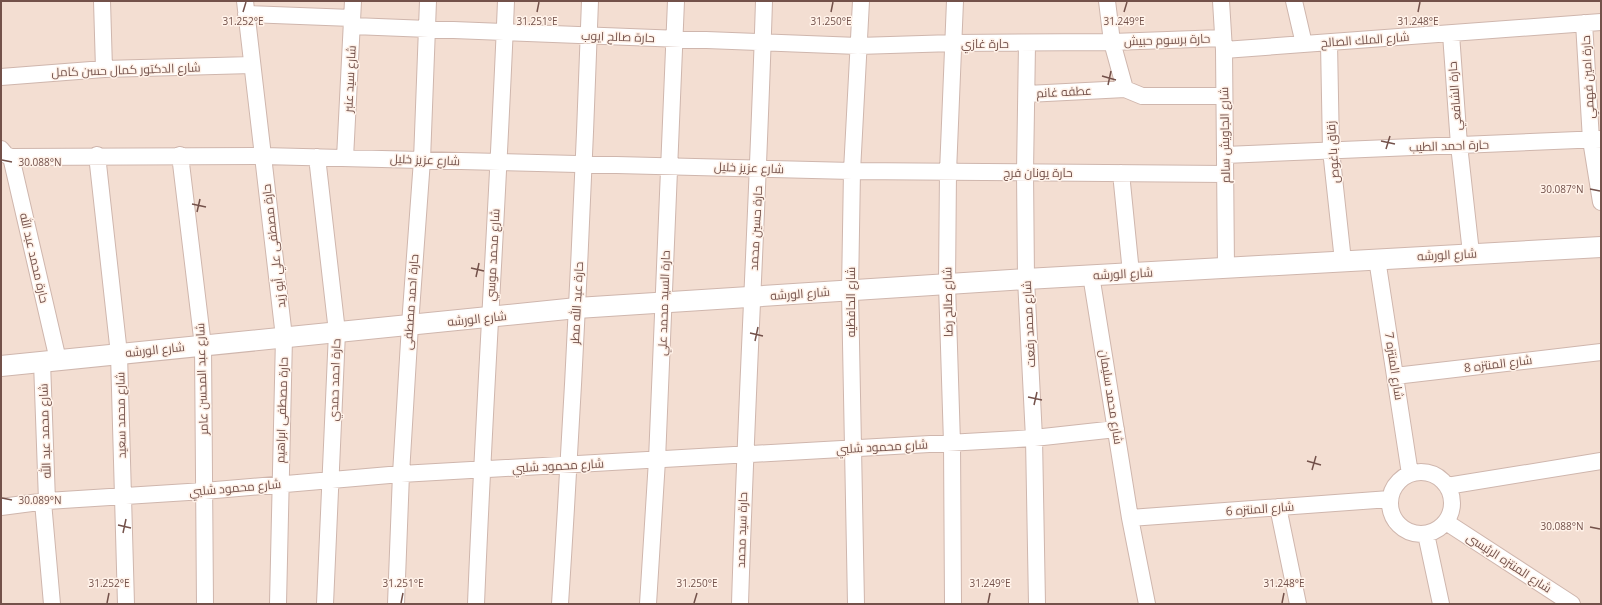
<svg xmlns="http://www.w3.org/2000/svg" width="1602" height="605" viewBox="0 0 1602 605" font-family="'Open Sans',Cairo,sans-serif">
  <style>
    .residential { fill: #f3ded2 }
    .lines { fill: none; stroke-linecap: round; stroke-linejoin: round }
    .minor-casing { stroke: #cfb6ad; stroke-width: 18 }
    .tertiary-casing { stroke: #cfb6ad; stroke-width: 22 }
    .minor { stroke: #fff; stroke-width: 16 }
    .tertiary { stroke: #fff; stroke-width: 20 }
    .ticks { fill: none; stroke: #73514a; stroke-width: 1.5 }
    .labels { text-anchor: middle; stroke-width: 3; stroke-linejoin: round; paint-order: stroke }
    .street-label { font-size: 12px; fill: #73514a; stroke: #fff2e9 }
    .ticks-label { font-size: 10px; text-anchor: middle; fill: #73514a; stroke: #fff2e9; stroke-width: 3; stroke-linejoin: round; paint-order: stroke }
  </style>
  <rect width="100%" height="100%" fill="#fbeee3"/>
  <path class="residential" d="M1,1H1601V604H1Z"/>
  <g class="lines">
    <g class="minor-casing">
      <path id="minor" d="M102,1L104,69
        M245,1L284,337L278,604
        M1107,1L1112,42L1125,89
        M1221,1L1224,50L1226,268
        M1294,1L1304,44
        M246,14L352,18
        M1584,23L1591,140L1601,202
        M353,26L858,46L954,43L1112,42L1223,38
        M1451,34L1459,145L1471,253
        M1329,43L1331,150L1343,261
        M1027,44L1025,172L1026,279L1034,438L1037,604
        M1224,50L1601,22
        M1,77L104,69L252,65
        M1027,94L1125,89L1142,96H1224
        M1,149L6,155L11,157L263,156L852,171L1225,174
        M97,155L119,354L126,604
        M180,155L203,346L205,604
        M1225,155L1601,139
        M11,157L58,360
        M317,157L337,332L325,604
        M345,158L353,1
        M1121,173L1131,273
        M1377,259L1410,474
        M1091,275L1130,518L1147,604
        M42,362L47,501
        M1395,376L1601,352
        M1390 503a31 31 0 1 1 62 0a31 31 0 1 1-62 0Z
        M1447,486L1601,461
        M43,502L52,604
        M1,507L47,501L204,491L401,474L1034,438L1116,429
        M1278,507L1298,604
        M1130,518L1390,499
        M1446,522L1572,604
        M1426,534L1441,604
        M396,604L401,474L410,325L422,160L428,1
        M476,604C484,403 498,202 506,1
        M560,604C573,403 583,202 590,1
        M648,604L657,460L676,1
        M740,604C746,403 758,202 764,1
        M856,604L850,291L852,171L861,1
        M953,604L952,443L947,284L948,172L955,1"/>
    </g>
    <g class="tertiary-casing">
      <path id="tertiary" d="M1,366L577,308L1026,279L1601,247"/>
    </g>
    <use href="#minor" class="minor"/>
    <use href="#tertiary" class="tertiary"/>
  </g>
  <path class="ticks" d="M243,12L246,2M537,12L539,2M831,12L833,2M1124,12L1127,2M1418,12L1420,2M1102,76L1116,80M1108,85L1111,71M1381,141L1395,144M1386,149L1390,136M2,160L12,162M1590,189L1600,191M192,204L206,207M197,212L200,199M471,268L484,271M476,277L479,263M750,333L763,336M755,341L758,327M1028,397L1042,400M1034,405L1037,392M1307,461L1321,465M1312,470L1316,456M2,498L12,500M118,525L131,528M1590,527L1600,529M123,533L126,519M107,603L109,593M401,603L403,593M694,603L697,593M988,603L990,593M1282,603L1284,593"/>
  <g class="labels">
    <g class="street-label">
      <text transform="translate(618 37) rotate(2)" y="4">حارة صالح ايوب</text>
      <text transform="translate(1167 40) rotate(-2)" y="4">حارة برسوم حبيش</text>
      <text transform="translate(1365 40) rotate(-4)" y="4">شارع الملك الصالح</text>
      <text x="985" y="48">حارة غازي</text>
      <text transform="translate(126 70) rotate(-2)" y="4">شارع الدكتور كمال حسن كامل</text>
      <text transform="translate(1588 77) rotate(-93)" y="4">حارة امين فهمي</text>
      <text transform="translate(350 79) rotate(-87)" y="4">شارع سيد عنبر</text>
      <text transform="translate(1064 92) rotate(-3)" y="4">عطفه غانم</text>
      <text transform="translate(1455 96) rotate(-94)" y="4">حارة الشافعي</text>
      <text transform="translate(1225 135) rotate(-91)" y="4">شارع الجاويش سالم</text>
      <text transform="translate(1449 146) rotate(-2)" y="4">حارة احمد الطيب</text>
      <text transform="translate(1333 152) rotate(-94)" y="4">زقاق باغوص</text>
      <text transform="translate(425 160) rotate(2)" y="4">شارع عزيز خليل</text>
      <text transform="translate(749 168) rotate(2)" y="4">شارع عزيز خليل</text>
      <text x="1038" y="177">حارة يونان فرج</text>
      <text transform="translate(756 228) rotate(-87)" y="4">حارة حسين محمد</text>
      <text transform="translate(274 246) rotate(-97)" y="4">حارة مصطفى علي أبو زيد</text>
      <text transform="translate(493 255) rotate(-87)" y="4">شارع محمد موسي</text>
      <text transform="translate(1447 255) rotate(-3)" y="4">شارع الورشه</text>
      <text transform="translate(34 258) rotate(77)" y="4">حارة محمد عبد الله</text>
      <text transform="translate(1123 274) rotate(-3)" y="4">شارع الورشه</text>
      <text transform="translate(800 294) rotate(-4)" y="4">شارع الورشه</text>
      <text transform="translate(411 302) rotate(-86)" y="4">حارة احمد مصطفى</text>
      <text transform="translate(851 302) rotate(-90)" y="4">شارع الحافظيه</text>
      <text transform="translate(948 302) rotate(-91)" y="4">شارع صالح رضا</text>
      <text transform="translate(577 303) rotate(-87)" y="4">حارة عبد الله مطر</text>
      <text transform="translate(664 303) rotate(-88)" y="4">حارة السيد محمد علي</text>
      <text transform="translate(477 319) rotate(-6)" y="4">شارع الورشه</text>
      <text transform="translate(1029 324) rotate(-93)" y="4">شارع محمد رفعت</text>
      <text transform="translate(155 350) rotate(-6)" y="4">شارع الورشه</text>
      <text transform="translate(1498 364) rotate(-7)" y="4">شارع المنتزه 8</text>
      <text transform="translate(1394 366) rotate(81)" y="4">شارع المنتزه 7</text>
      <text transform="translate(202 379) rotate(-92)" y="4">شارع عبد المحسن عامر</text>
      <text transform="translate(335 380) rotate(-88)" y="4">حارة احمد حمدي</text>
      <text transform="translate(1111 397) rotate(81)" y="4">شارع محمد سليمان</text>
      <text transform="translate(282 410) rotate(-88)" y="4">حارة مصطفى ابراهيم</text>
      <text transform="translate(121 415) rotate(-91)" y="4">شارع محمد سعيد</text>
      <text transform="translate(45 431) rotate(-92)" y="4">شارع محمد عبد الله</text>
      <text transform="translate(882 447) rotate(-3)" y="4">شارع محمود شلبي</text>
      <text transform="translate(558 466) rotate(-3)" y="4">شارع محمود شلبي</text>
      <text transform="translate(235 488) rotate(-5)" y="4">شارع محمود شلبي</text>
      <text transform="translate(1260 509) rotate(-4)" y="4">شارع المنتزه 6</text>
      <text transform="translate(742 530) rotate(-88)" y="4">حارة سيد محمد</text>
      <text transform="translate(1509 563) rotate(33)" y="4">شارع المنتزه الرئيسى</text>
    </g>
  </g>
  <g class="ticks-label">
    <text x="243" y="25">31.252°E</text>
    <text x="537" y="25">31.251°E</text>
    <text x="831" y="25">31.250°E</text>
    <text x="1124" y="25">31.249°E</text>
    <text x="1418" y="25">31.248°E</text>
    <text x="40" y="166">30.088°N</text>
    <text x="1562" y="193">30.087°N</text>
    <text x="40" y="504">30.089°N</text>
    <text x="1562" y="530">30.088°N</text>
    <text x="109" y="587">31.252°E</text>
    <text x="403" y="587">31.251°E</text>
    <text x="697" y="587">31.250°E</text>
    <text x="990" y="587">31.249°E</text>
    <text x="1284" y="587">31.248°E</text>
  </g>
  <rect width="1602" height="605" fill="none" stroke="#73514a" stroke-width="4"/>
</svg>
